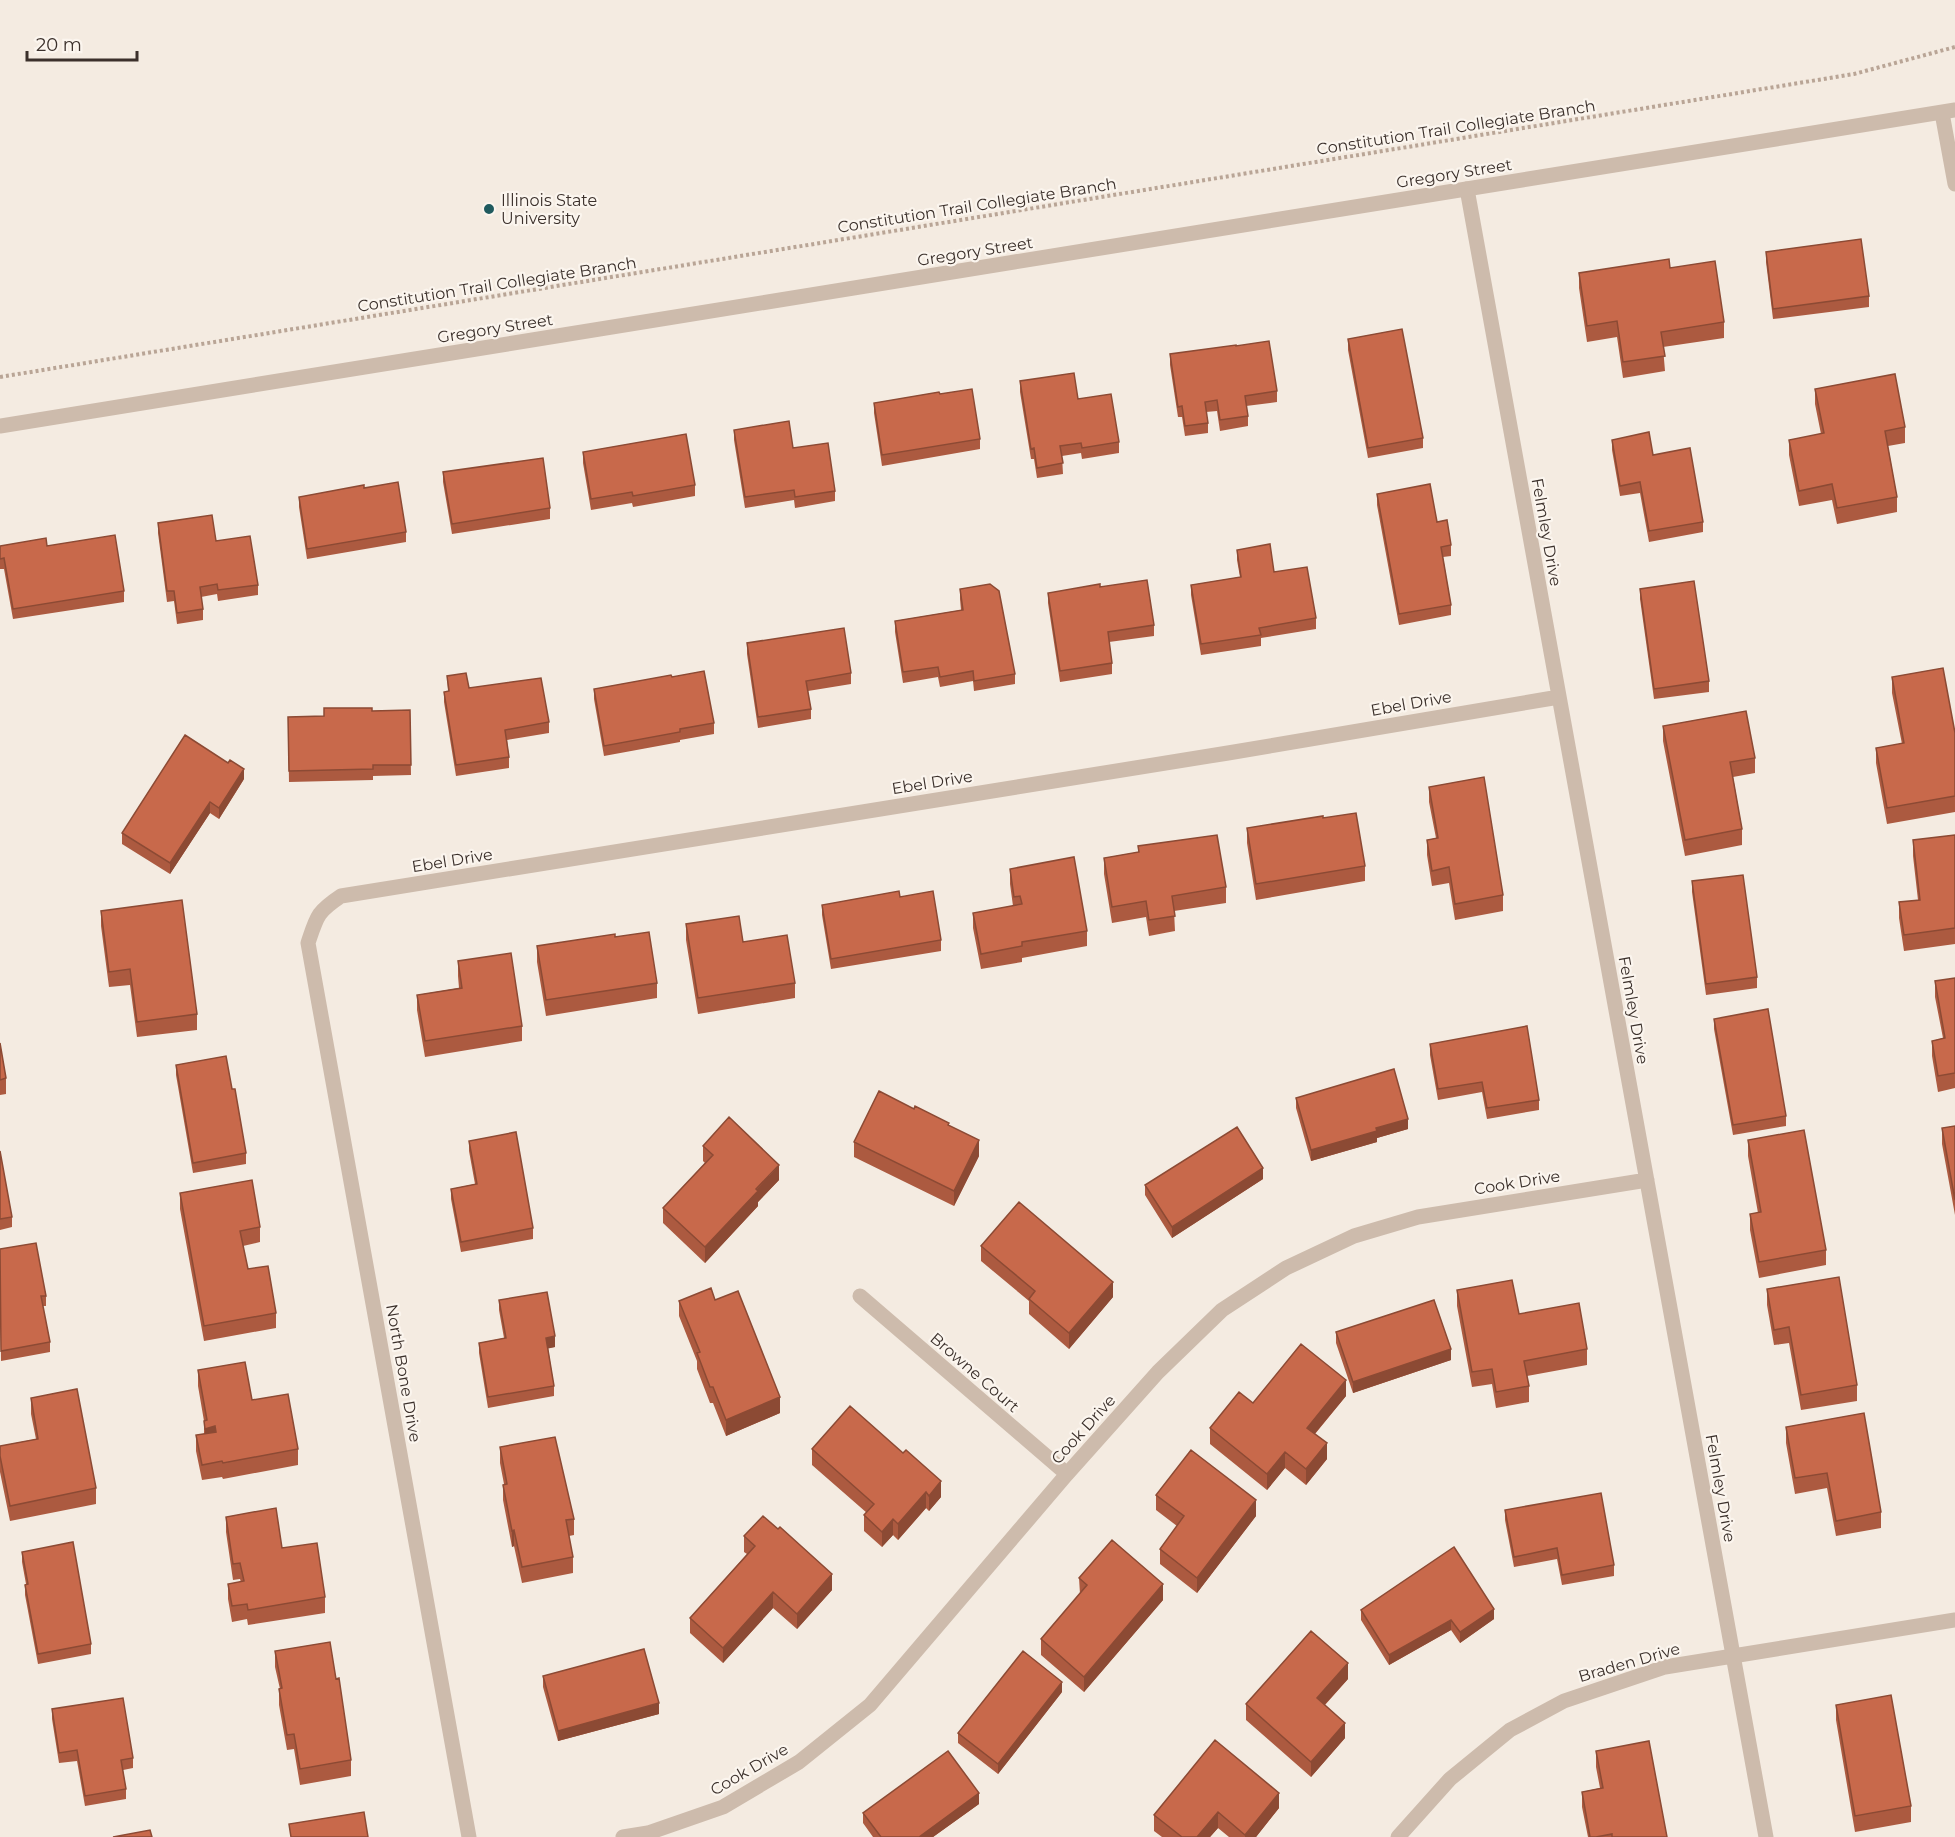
<svg xmlns="http://www.w3.org/2000/svg" width="1955" height="1837" viewBox="0 0 1955 1837" font-family="Montserrat,sans-serif">
  <style>
    .lines { fill: none; stroke-linecap: round; stroke-linejoin: round }
    .path { stroke: #b9a596; stroke-width: 4; stroke-dasharray: 3 3; stroke-linecap: butt }
    .minor { stroke: #cdbbac; stroke-width: 15 }
    .tertiary { stroke: #cdbbac; stroke-width: 15 }
    .wall { fill: #ac5a40 }
    .shaded-wall { fill: #8c4a34 }
    .building { fill: #c8694b; stroke: #8c4a34; stroke-width: 1.5 }
    .poi-dot { fill: #1f5a5e; stroke: #fbf5ee; stroke-width: 2 }
    .labels { text-anchor: middle; stroke-width: 4.5; stroke-linejoin: round; paint-order: stroke }
    .street-label { font-size: 16px; fill: #3b302b; stroke: #fbf5ee }
    .poi-label { font-size: 16px; fill: #3b302b; stroke: #fbf5ee; text-anchor: start }
  </style>
  <rect width="100%" height="100%" fill="#f4ebe1"/>
  <g class="lines">
    <path class="path" d="M0,377L1854,74L1955,47"/>
    <path class="minor" d="M1942,113L1955,184
      M1467,189L1766,1837
      M860,1296L1067,1474
      M469,1837L308,943C317,916 317,912 341,896L1228,753L1559,697
      M623,1837L648,1833L723,1807L799,1762L870,1705L1067,1474L1158,1372L1222,1310L1286,1268L1354,1236L1418,1217L1647,1180
      M1398,1837L1450,1779L1510,1730L1564,1701L1665,1667L1955,1620"/>
    <path class="tertiary" d="M0,426L1955,110"/>
  </g>
  <path class="wall" d="M1766,252L1869,296V307L1773,319L1766,262Z
    M1670,268L1724,322V338L1663,347L1665,371L1623,378L1617,337L1587,342L1579,288V273Z
    M1348,339L1423,438V448L1368,458L1348,350Z
    M1236,346L1277,391V402L1246,406L1248,416V426L1220,431L1217,411L1206,412L1208,423V433L1185,436L1182,417H1178L1170,365V354Z
    M1020,381L1078,399L1119,442V453L1082,459L1081,453L1062,456L1063,474L1037,478L1034,459H1031L1020,392Z
    M1815,389L1905,427V443L1888,446L1897,497V512L1837,524L1832,500L1799,506L1789,455V440L1821,434L1815,404Z
    M940,394L980,439V449L882,466L874,413V403Z
    M734,430L793,448L835,491V501L795,508L794,500L745,508L734,440Z
    M1612,440L1703,522V532L1649,542L1640,493L1620,496L1612,450Z
    M583,452L695,485V496L633,507L632,503L591,510L583,463Z
    M443,472L550,508V519L452,534L443,482Z
    M364,488L406,532V542L307,559L299,507V497Z
    M1377,494L1437,522L1451,545V556L1443,557L1451,605V615L1399,625L1377,505Z
    M158,523L216,541L258,585V595L218,601L217,594L201,597L203,609V620L177,624L174,601L167,602L158,533Z
    M0,546L124,591V602L13,619L4,569H0Z
    M1237,550L1274,572L1316,618V629L1261,638V646L1201,655L1191,595V585L1240,577L1237,560Z
    M1100,587L1154,625V636L1109,642L1112,663V674L1060,682L1048,603V593Z
    M960,589L1015,674V684L974,691L973,681L940,687L938,677L903,683L895,632V621L961,610L960,599Z
    M1640,589L1709,681V692L1654,699L1640,599Z
    M747,643L851,673V684L808,691L811,709V719L758,728L747,654Z
    M447,676L469,688L549,722V733L507,740L509,757V768L456,776L444,702V692L448,691Z
    M672,677L714,723V734L680,740V742L604,756L594,699V689Z
    M1892,677L1955,733V812L1887,824L1876,763V748L1902,744L1892,693Z
    M410,710L411,775L373,776V780L289,782L288,717L324,716L372,711Z
    M1663,726L1755,758V773L1733,777L1742,829V845L1685,856L1663,741Z
    M244,779L219,819L210,813L170,874L122,844V833Z
    M1429,787L1503,895V911L1455,920L1449,883L1432,886L1427,855V840L1436,838L1429,802Z
    M1323,818L1365,866V881L1256,900L1247,843V828Z
    M1955,835V944L1904,951L1899,918V902L1918,900L1913,856V840Z
    M1138,846L1226,887V903L1174,911L1175,931L1149,936L1146,917L1112,923L1104,874V858L1138,852Z
    M1010,869L1087,931V946L1022,958V962L981,969L973,928V913L1013,906L1010,884Z
    M1692,881L1757,977V988L1706,995L1692,892Z
    M822,905L941,940V951L831,969L822,915Z
    M101,911L197,1014V1030L137,1037L130,985L109,987L101,926Z
    M686,924L743,942L795,983V998L698,1014L686,940Z
    M615,937L657,983V998L546,1016L537,962V946Z
    M458,961L522,1026V1041L425,1057L417,1010V995L459,988L458,976Z
    M1955,978V1088L1938,1092L1932,1056V1041L1943,1038L1935,997V981Z
    M1714,1019L1786,1116V1126L1733,1135L1714,1029Z
    M0,1043L6,1078V1094L0,1095Z
    M1430,1044L1539,1100V1110L1487,1119L1482,1092L1438,1100L1430,1055Z
    M176,1065L232,1089L246,1153V1164L193,1173L176,1075Z
    M1296,1098L1408,1129L1377,1138V1142L1311,1161L1296,1108Z
    M949,1125L979,1156L954,1206L854,1157V1142Z
    M1955,1126V1215L1942,1144V1128Z
    M1748,1140L1826,1250V1265L1759,1278L1750,1230V1214L1758,1213L1748,1156Z
    M469,1141L533,1228V1239L461,1252L451,1199V1189L475,1184L469,1151Z
    M703,1146L779,1180L758,1202V1206L705,1263L663,1223V1208L705,1163L703,1161Z
    M0,1151L12,1217V1227L0,1230Z
    M1263,1179L1172,1238L1145,1195V1185Z
    M180,1193L260,1227V1242L243,1246L248,1269L276,1313V1328L204,1341L180,1209Z
    M981,1246L1113,1297L1069,1349L1029,1314V1301L981,1261Z
    M0,1249L46,1296V1306H43L50,1342V1352L1,1361Z
    M1767,1289L1857,1385V1401L1801,1410L1789,1343L1774,1345L1767,1305Z
    M1457,1290L1519,1314L1587,1349V1365L1527,1376L1529,1386V1402L1496,1408L1492,1384L1472,1387L1457,1306Z
    M499,1300L555,1347L548,1348L554,1386V1396L488,1408L479,1353V1343L504,1338L499,1310Z
    M715,1300L780,1413L726,1436L713,1403H710L697,1369V1361L679,1316V1301Z
    M1336,1332L1451,1360L1353,1393L1336,1343Z
    M198,1370L252,1400L298,1449V1465L223,1479L222,1477L202,1480L196,1451V1435L204,1434V1421L198,1386Z
    M1346,1396L1315,1434L1327,1459L1306,1485L1285,1468L1267,1490L1210,1444V1428L1253,1403Z
    M31,1398L96,1488V1504L10,1521L0,1472V1446L36,1439L31,1414Z
    M1786,1427L1881,1512V1528L1836,1536L1827,1488L1795,1494L1786,1443Z
    M500,1447L574,1519V1535L569,1536L573,1557V1573L522,1583L514,1546L512,1547L503,1500V1485L504,1484L500,1463Z
    M812,1449L941,1497L929,1511L926,1508L898,1540L893,1535L882,1547L864,1531V1515L867,1513L812,1465Z
    M1156,1495L1256,1516L1197,1593L1160,1564V1549L1177,1526L1156,1510Z
    M1505,1510L1614,1565V1576L1562,1585L1557,1559L1514,1567L1505,1520Z
    M226,1517L282,1548L325,1597V1613L248,1625L247,1619L232,1622L228,1599V1584L241,1582L240,1579L233,1580L226,1532Z
    M744,1536L832,1590L797,1629L773,1608L723,1663L690,1633V1618L747,1554L744,1552Z
    M22,1552L91,1644V1654L38,1664L25,1595V1585L26,1584L22,1562Z
    M1079,1578L1163,1600L1084,1692L1041,1655V1639L1080,1594Z
    M1361,1610L1494,1619L1460,1643L1451,1630L1389,1665L1361,1620Z
    M275,1651L351,1760V1776L300,1785L294,1749L287,1750L279,1705V1689H280L275,1667Z
    M543,1676L659,1714L558,1741L543,1687Z
    M1348,1679L1325,1705L1345,1738L1311,1777L1246,1720V1704Z
    M1062,1692L998,1774L958,1743V1733Z
    M1836,1705L1911,1806V1822L1855,1832L1836,1720Z
    M52,1709L133,1758V1768L123,1770L126,1789V1799L85,1806L77,1761L59,1763L52,1719Z
    M1596,1751L1667,1837H1588L1582,1807V1792L1600,1788L1596,1767Z
    M979,1804L933,1837H873L863,1823V1813Z
    M1279,1808L1256,1837H1229L1218,1828L1210,1837H1162L1154,1831V1815Z"/>
  <path class="shaded-wall" d="M244,769V779L219,819V808Z
    M210,802V813L170,874V863Z
    M1408,1119V1129L1377,1138V1142L1311,1161V1150L1376,1128Z
    M979,1140V1156L954,1206V1191Z
    M779,1165V1180L758,1202V1206L705,1263V1247Z
    M1263,1168V1179L1172,1238V1227Z
    M1113,1282V1297L1069,1349V1333Z
    M555,1336V1347L546,1349V1338Z
    M1451,1349V1360L1353,1393V1382Z
    M1346,1380V1396L1307,1443V1428Z
    M780,1397V1413L726,1436V1420Z
    M215,1426V1442L205,1444V1429Z
    M1327,1443V1459L1306,1485V1469Z
    M1285,1452V1468L1267,1490V1474Z
    M941,1481V1497L929,1511V1496Z
    M926,1492V1508L898,1540V1524Z
    M1256,1500V1516L1197,1593V1578Z
    M893,1519V1535L882,1547V1532Z
    M514,1530V1546L512,1547V1531Z
    M832,1574V1590L797,1629V1614Z
    M1163,1584V1600L1084,1692V1677Z
    M773,1592V1608L723,1663V1648Z
    M1494,1609V1619L1460,1643V1632Z
    M1451,1620V1630L1389,1665V1655Z
    M1348,1663V1679L1317,1713V1698Z
    M1062,1682V1692L998,1774V1764Z
    M659,1703V1714L558,1741V1731Z
    M1345,1723V1738L1311,1777V1762Z
    M979,1793V1804L933,1837H919Z
    M1279,1793V1808L1256,1837H1245V1835Z
    M1218,1812V1828L1210,1837H1197Z"/>
  <path class="building" d="M1861,239L1869,296L1773,309L1766,252Z
    M1669,259L1670,268L1715,261L1724,322L1661,332L1665,356L1623,362L1617,321L1587,326L1579,273Z
    M1402,329L1423,438L1368,448L1348,339Z
    M1269,341L1277,391L1245,396L1248,416L1220,420L1217,400L1205,402L1208,423L1185,426L1182,406L1178,407L1170,354L1236,345V346Z
    M1074,373L1078,399L1111,394L1119,442L1082,448L1081,443L1060,446L1063,463L1037,468L1034,448L1031,449L1020,381Z
    M1895,374L1905,427L1885,431L1897,497L1837,508L1832,484L1799,491L1789,440L1824,433L1815,389Z
    M972,389L980,439L882,455L874,403L939,392L940,394Z
    M789,421L793,448L828,443L835,491L795,497L794,490L745,497L734,430Z
    M1649,432L1653,455L1690,448L1703,522L1649,531L1640,482L1620,486L1612,440Z
    M686,434L695,485L633,496L632,492L591,499L583,452Z
    M543,458L550,508L452,524L443,472Z
    M398,482L406,532L307,549L299,497L364,485V488Z
    M1430,484L1437,522L1447,520L1451,545L1441,547L1451,605L1399,614L1377,494Z
    M212,515L216,541L250,536L258,585L218,590L217,584L200,587L203,609L177,613L174,591H167L158,523Z
    M115,535L124,591L13,609L4,558L0,559V546L46,538L47,546Z
    M1270,544L1274,572L1307,567L1316,618L1259,628L1261,635L1201,644L1191,585L1241,577L1237,550Z
    M1147,580L1154,625L1108,632L1112,663L1060,671L1048,593L1100,584V587Z
    M1694,581L1709,681L1654,689L1640,589Z
    M990,584L999,591L1015,674L974,681L973,671L940,677L938,667L903,672L895,621L963,610L960,589Z
    M844,628L851,673L806,681L811,709L758,717L747,643Z
    M1943,668L1955,733V796L1887,808L1876,748L1904,743L1892,677Z
    M704,671L714,723L680,729V732L604,746L594,689L671,675L672,677Z
    M466,673L469,688L541,678L549,722L505,730L509,757L456,765L444,692L449,691L447,676Z
    M324,708H372V711L410,710L411,765H373V769L289,771L288,717L324,716Z
    M1746,711L1755,758L1730,762L1742,829L1685,840L1663,726Z
    M185,735L228,763L230,760L244,769L219,808L210,802L170,863L122,833Z
    M1484,777L1503,895L1455,904L1449,867L1432,871L1427,840L1438,838L1429,787Z
    M1356,813L1365,866L1256,884L1247,828L1323,816V818Z
    M1217,835L1226,887L1172,896L1175,916L1149,920L1146,901L1112,907L1104,858L1139,852L1138,846Z
    M1955,835V928L1904,935L1899,902L1920,900L1913,840Z
    M1074,857L1087,931L1022,942V946L981,954L973,913L1022,904L1020,896L1014,897L1010,869Z
    M1743,875L1757,977L1706,984L1692,881Z
    M899,891L900,897L933,891L941,940L831,959L822,905Z
    M182,900L197,1014L137,1022L130,969L109,972L101,911Z
    M739,916L743,942L787,935L795,983L698,998L686,924Z
    M649,932L657,983L546,1000L537,946L615,934V937Z
    M511,953L522,1026L425,1041L417,995L462,988L458,961Z
    M1955,978V1073L1938,1076L1932,1041L1945,1038L1935,981Z
    M1768,1009L1786,1116L1733,1125L1714,1019Z
    M1527,1026L1539,1100L1487,1108L1482,1082L1438,1089L1430,1044Z
    M0,1043L6,1078L0,1080Z
    M226,1056L232,1089H235L246,1153L193,1163L176,1065Z
    M1394,1069L1408,1119L1376,1128L1377,1131L1311,1150L1296,1098Z
    M879,1091L914,1109L915,1106L949,1123L948,1125L979,1140L954,1191L854,1142Z
    M729,1117L779,1165L756,1189L758,1191L705,1247L663,1208L713,1155L703,1146Z
    M1955,1126V1200L1942,1128Z
    M1237,1127L1263,1168L1172,1227L1145,1185Z
    M1804,1130L1826,1250L1759,1262L1750,1214L1761,1212L1748,1140Z
    M516,1132L533,1228L461,1242L451,1189L477,1184L469,1141Z
    M0,1151L12,1217L0,1219Z
    M252,1180L260,1227L240,1231L248,1269L268,1266L276,1313L204,1326L180,1193Z
    M1019,1202L1113,1282L1069,1333L1029,1299L1035,1291L981,1246Z
    M36,1243L46,1296H41L50,1342L1,1351L0,1249Z
    M1839,1277L1857,1385L1801,1395L1789,1327L1774,1330L1767,1289Z
    M1512,1280L1519,1314L1579,1303L1587,1349L1524,1361L1529,1386L1496,1392L1492,1369L1472,1372L1457,1290Z
    M711,1288L715,1300L738,1291L780,1397L726,1420L713,1387H710L697,1353L700,1352L679,1301Z
    M547,1292L555,1336L546,1338L554,1386L488,1397L479,1343L506,1338L499,1300Z
    M1434,1300L1451,1349L1353,1382L1336,1332Z
    M1301,1344L1346,1380L1307,1428L1327,1443L1306,1469L1285,1452L1267,1474L1210,1428L1239,1392L1253,1403Z
    M245,1362L252,1400L288,1394L298,1449L223,1463L222,1461L202,1465L196,1435L216,1432L215,1426L205,1429L204,1421L207,1420L198,1370Z
    M77,1389L96,1488L10,1506L0,1456V1446L38,1439L31,1398Z
    M850,1406L903,1453L906,1450L941,1481L929,1496L926,1492L898,1524L893,1519L882,1532L864,1515L874,1504L812,1449Z
    M1864,1413L1881,1512L1836,1521L1827,1473L1795,1478L1786,1427Z
    M555,1437L574,1519L566,1520L573,1557L522,1567L514,1530L512,1531L503,1485L507,1484L500,1447Z
    M1191,1450L1256,1500L1197,1578L1160,1549L1184,1516L1156,1495Z
    M1601,1493L1614,1565L1562,1575L1557,1548L1514,1557L1505,1510Z
    M276,1508L282,1548L317,1543L325,1597L248,1610L247,1604L232,1606L228,1584L244,1581L240,1563L233,1564L226,1517Z
    M763,1516L778,1529L780,1527L832,1574L797,1614L773,1592L723,1648L690,1618L755,1546L744,1536Z
    M1112,1540L1163,1584L1084,1677L1041,1639L1087,1585L1079,1578Z
    M73,1542L91,1644L38,1654L25,1585L28,1584L22,1552Z
    M1454,1547L1494,1609L1460,1632L1451,1620L1389,1655L1361,1610Z
    M1311,1631L1348,1663L1317,1698L1345,1723L1311,1762L1246,1704Z
    M330,1642L336,1679L339,1678L351,1760L300,1769L294,1734L287,1735L279,1689L282,1688L275,1651Z
    M644,1649L659,1703L558,1731L543,1676Z
    M1023,1651L1062,1682L998,1764L958,1733Z
    M1891,1695L1911,1806L1855,1816L1836,1705Z
    M123,1698L133,1758L121,1760L126,1789L85,1796L77,1750L59,1753L52,1709Z
    M1215,1740L1279,1793L1245,1835L1218,1812L1197,1837H1182L1154,1815Z
    M1649,1741L1667,1837H1612V1834L1596,1837H1590L1582,1792L1603,1788L1596,1751Z
    M948,1751L979,1793L919,1837H881L863,1813Z
    M364,1812L368,1837H291L289,1824Z
    M150,1830L152,1837H113Z"/>
  <circle class="poi-dot" cx="489" cy="209" r="6"/>
  <g class="labels">
    <g class="street-label">
      <text transform="translate(1456 127) rotate(-9)" y="6">Constitution Trail Collegiate Branch</text>
      <text transform="translate(1454 173) rotate(-9)" y="6">Gregory Street</text>
      <text transform="translate(977 205) rotate(-9)" y="6">Constitution Trail Collegiate Branch</text>
      <text transform="translate(975 251) rotate(-9)" y="6">Gregory Street</text>
      <text transform="translate(497 284) rotate(-9)" y="6">Constitution Trail Collegiate Branch</text>
      <text transform="translate(495 328) rotate(-9)" y="6">Gregory Street</text>
      <text transform="translate(1547 532) rotate(80)" y="6">Felmley Drive</text>
      <text transform="translate(1411 703) rotate(-10)" y="6">Ebel Drive</text>
      <text transform="translate(932 782) rotate(-9)" y="6">Ebel Drive</text>
      <text transform="translate(452 860) rotate(-9)" y="6">Ebel Drive</text>
      <text transform="translate(1634 1010) rotate(80)" y="6">Felmley Drive</text>
      <text transform="translate(1517 1182) rotate(-9)" y="6">Cook Drive</text>
      <text transform="translate(975 1372) rotate(41)" y="6">Browne Court</text>
      <text transform="translate(404 1373) rotate(80)" y="6">North Bone Drive</text>
      <text transform="translate(1083 1429) rotate(-48)" y="6">Cook Drive</text>
      <text transform="translate(1721 1488) rotate(80)" y="6">Felmley Drive</text>
      <text transform="translate(1629 1662) rotate(-16)" y="6">Braden Drive</text>
      <text transform="translate(749 1769) rotate(-30)" y="6">Cook Drive</text>
    </g>
    <g class="poi-label">
      <text x="501" y="206">Illinois State<tspan x="501" dy="18">University</tspan></text>
    </g>
  </g>
  <path d="M27 51v9h110v-9" fill="none" stroke="#3b302b" stroke-width="3"/>
  <text x="36" y="51" font-size="18" fill="#3b302b" stroke="#fbf5ee" stroke-width="4.5" paint-order="stroke">20 m</text>
</svg>
